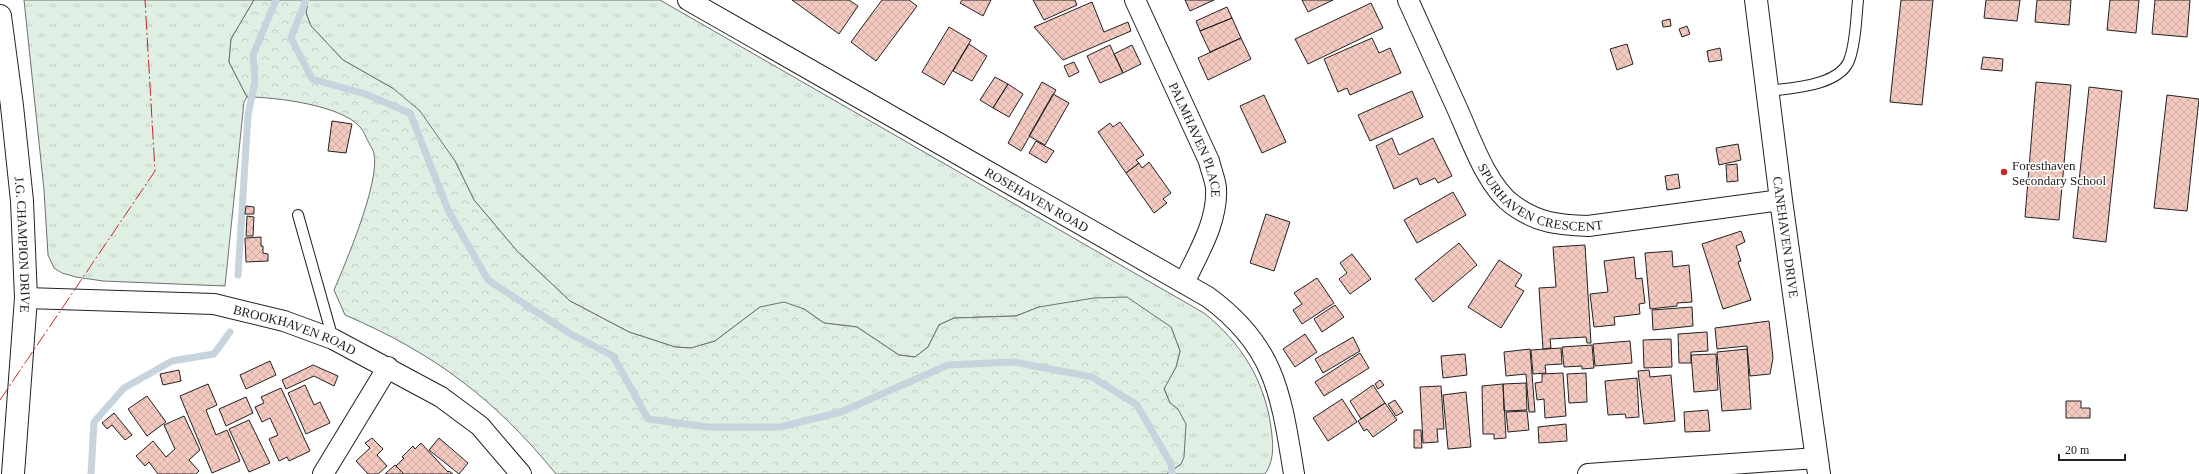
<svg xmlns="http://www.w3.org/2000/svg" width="2199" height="474" viewBox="0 0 2199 474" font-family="'Times New Roman',serif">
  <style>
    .grass { fill: url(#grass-tufts); stroke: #6f6f6f }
    .forest { fill: url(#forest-crowns); stroke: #6f6f6f }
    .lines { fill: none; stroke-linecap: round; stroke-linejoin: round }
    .stream { stroke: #c7d3dd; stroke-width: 7 }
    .building { fill: url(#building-cross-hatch); stroke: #222 }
    .service-casing { stroke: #222; stroke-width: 12 }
    .minor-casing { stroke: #222; stroke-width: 22 }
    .tertiary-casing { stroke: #222; stroke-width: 24 }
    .secondary-casing { stroke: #222; stroke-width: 24 }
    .service { stroke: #fff; stroke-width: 10 }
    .minor { stroke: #fff; stroke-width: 20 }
    .tertiary { stroke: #fff; stroke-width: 22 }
    .secondary { stroke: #fff; stroke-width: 22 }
    .power { stroke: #c62828; stroke-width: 1; stroke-dasharray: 14 3 2 3; stroke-linecap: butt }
    .poi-dot { fill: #c62828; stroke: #fff; stroke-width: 1.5 }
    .labels { text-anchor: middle; stroke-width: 3; stroke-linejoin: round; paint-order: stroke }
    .street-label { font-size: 13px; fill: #222; stroke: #fff }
    .poi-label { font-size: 13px; fill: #222; stroke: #fff; text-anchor: start }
  </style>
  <defs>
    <pattern id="grass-tufts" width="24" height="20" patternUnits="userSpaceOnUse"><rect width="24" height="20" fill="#e0efe3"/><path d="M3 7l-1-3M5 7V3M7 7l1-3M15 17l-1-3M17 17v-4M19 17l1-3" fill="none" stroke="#c0cdc2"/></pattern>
    <pattern id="forest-crowns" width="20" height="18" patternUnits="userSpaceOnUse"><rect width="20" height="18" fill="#e0efe3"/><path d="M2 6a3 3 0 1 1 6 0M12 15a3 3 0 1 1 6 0" fill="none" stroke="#c0cdc2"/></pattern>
    <pattern id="building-cross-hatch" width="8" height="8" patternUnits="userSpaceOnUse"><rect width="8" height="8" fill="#f3c9c0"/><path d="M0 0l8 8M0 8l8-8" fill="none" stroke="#d0aca5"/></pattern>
  </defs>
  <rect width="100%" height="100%" fill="#fff"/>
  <path class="grass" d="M24,0H254L231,39L229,62L247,97L244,102L225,286L103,281L76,277L62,273L54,268L48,255L44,190Z
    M308,0H660L1204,313C1241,343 1264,379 1271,427C1273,444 1275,459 1265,474H1167L1181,464L1178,409L1170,403L1164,388L1176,367L1180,351L1171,327L1039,307L1016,316L954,318L939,325L928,347L915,357L899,355L857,327L824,323L804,309L760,307L715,341L692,348L675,347L629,332L570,301L517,251L474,200L455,161L394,89L343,60L311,26L306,13Z"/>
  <path class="forest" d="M254,0H308L306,13L311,26L343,60L394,89L420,111L455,161L474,200L517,251L570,301L629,332L675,347L691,348L715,341L760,307L784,302L804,309L824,323L857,327L899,355L915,357L928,347L939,325L954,318L1016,316L1039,307L1094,298L1127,297L1171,327L1180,351L1176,367L1164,389L1170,403L1178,409L1186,424L1184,457L1181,464L1167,474H556C495,399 434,353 345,315L334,290C346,262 380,182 374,154C374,150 370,146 369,143C366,138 364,131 360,127C341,105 275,97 247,97L229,62L231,39Z"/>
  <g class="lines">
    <path class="stream" d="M306,0L291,38L312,79L365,94L410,113L448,210L488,280L569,333L613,356L648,419L708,427H780L841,412L948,365L1014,362L1092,377L1137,405L1171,464L1172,474
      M238,275L248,115L255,81L253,55L276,0
      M91,474L94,422L124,388L172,361L214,354L230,332"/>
  </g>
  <path class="building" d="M792,0H849L858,6L839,34Z
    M882,0H909L917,6L876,61L851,42Z
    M962,0H991L983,16L960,3Z
    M1033,0H1075L1077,5L1044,20Z
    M1185,0H1214L1190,11Z
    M1302,0H1333L1308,12Z
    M1901,0H1933L1922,105L1890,102Z
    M1986,0H2020L2017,21L1984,18Z
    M2037,0H2071L2069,25L2035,22Z
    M2110,0H2139L2136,33L2107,30Z
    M2155,0H2190L2187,37L2152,34Z
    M1092,2L1104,32L1128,22L1131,31L1063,60L1034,27Z
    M1371,3L1383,28L1308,64L1295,39Z
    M1227,7L1232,18L1200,31L1196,21Z
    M1232,18L1241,38L1210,52L1200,31Z
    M1670,19L1671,26L1663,27L1662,21Z
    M1687,26L1690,34L1682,37L1679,29Z
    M949,27L971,40L944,85L922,72Z
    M1241,38L1251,59L1208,80L1198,58Z
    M1372,38L1379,53L1390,48L1401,73L1350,95L1347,88L1338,92L1324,59Z
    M969,44L987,56L972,81L953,71Z
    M1627,44L1633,64L1617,70L1610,49Z
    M1110,45L1123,73L1100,83L1087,56Z
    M1132,45L1141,64L1123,73L1114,54Z
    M1720,48L1722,60L1709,62L1707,51Z
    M1983,57L2003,59L2002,71L1981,69Z
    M1074,62L1079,72L1069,77L1064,66Z
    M995,77L1008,84L993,108L980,100Z
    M1042,82L1056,90L1021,151L1008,143Z
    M2036,82L2071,85L2059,220L2025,217Z
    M1008,84L1023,94L1009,117L993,108Z
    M2089,87L2122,91L2106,242L2073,238Z
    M1412,91L1423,117L1370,141L1358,115Z
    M1053,94L1069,103L1045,145L1029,136Z
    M1264,95L1286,142L1262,153L1240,106Z
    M2167,95L2199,99L2187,211L2154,208Z
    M332,121L352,124L346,153L328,151Z
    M1120,122L1144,155L1136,160L1139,163L1126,173L1098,132L1110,123L1113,127Z
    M1392,138L1399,155L1433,138L1452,176L1438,183L1435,178L1420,185L1417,178L1394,189L1376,146Z
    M1036,141L1054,151L1046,163L1029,153Z
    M1738,144L1741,160L1719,165L1716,148Z
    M1149,162L1171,193L1163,199L1167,203L1154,213L1126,173L1139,163L1142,168Z
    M1737,164L1738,181L1727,182L1726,165Z
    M1678,174L1680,188L1667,190L1665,176Z
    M1453,192L1466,215L1417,243L1404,220Z
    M246,206L254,207V214H245Z
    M1266,214L1290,222L1274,271L1250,263Z
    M247,216L254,217L253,236H246Z
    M1741,231L1745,242L1736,246L1741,261L1738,262L1751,300L1723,309L1702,244Z
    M261,237V246H263V253L268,254V261L246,262L245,238Z
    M1459,243L1477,265L1433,302L1415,279Z
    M1585,245L1591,343H1587L1586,337L1550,339L1551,348L1543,349L1539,288L1556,287L1553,247Z
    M1672,251L1673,267L1689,265L1692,302L1677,303V306L1650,309L1645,253Z
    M1352,254L1371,279L1350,294L1339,279L1347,273L1340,263Z
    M1634,257L1636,279L1642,278L1645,303L1639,304L1640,314L1614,317L1615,325L1594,327L1590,294L1608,292L1604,261Z
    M1499,260L1522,275L1515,286L1524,291L1501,328L1468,307Z
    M1317,278L1334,303L1302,324L1293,310L1302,304L1294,293Z
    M1335,305L1344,317L1322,332L1314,319Z
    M1692,307L1693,326L1653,330L1652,310Z
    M1769,321L1773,358L1770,374L1750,376L1747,346L1717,349L1715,328Z
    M1707,332L1708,351L1691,352V363H1679L1678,334Z
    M1305,334L1317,352L1295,367L1283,349Z
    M1353,337L1360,351L1323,373L1315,359Z
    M1671,339L1672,367L1644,368L1643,340Z
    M1630,341L1632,363L1595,366L1593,344Z
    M1592,345L1594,368L1582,369V366L1564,367L1562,347Z
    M1561,348L1562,364L1545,365L1546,373L1533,374L1531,350Z
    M1530,349L1535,412H1529L1526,374L1506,376L1504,352Z
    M1747,349L1751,409L1722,411L1717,352Z
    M1360,353L1369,368L1324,396L1315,382Z
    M1465,354L1467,375L1443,378L1441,356Z
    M1716,354L1718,390L1694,392L1691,355Z
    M270,361L276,375L246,389L240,375Z
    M313,365L338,376L334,386L314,376L286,389L282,380Z
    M179,370L181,381L163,385L160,374Z
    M1649,370L1650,377L1671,375L1675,421L1644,424L1638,371Z
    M1563,373L1566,416L1545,418L1544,399L1537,400L1535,383L1542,382V374Z
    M1586,373L1587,402L1569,403L1567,374Z
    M1637,378L1639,417L1626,418L1625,414L1608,415L1605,381Z
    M1380,380L1384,385L1378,389L1375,384Z
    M1526,383L1527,410L1504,411L1503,384Z
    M208,384L217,405L206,410L216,435L227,430L240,461L212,473L180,396Z
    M1503,384L1506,438L1494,439V434H1483L1482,386Z
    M305,385L314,405L320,402L330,423L306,434L288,393Z
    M1373,385L1385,403L1361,419L1350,401Z
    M1441,386L1444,429H1437L1438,442L1423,443L1420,387Z
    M281,388L310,451L289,461L287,457L279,461L269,439L278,435L270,418L262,422L255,407L264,403L261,397Z
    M1466,392L1471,447L1448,449L1443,395Z
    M147,396L166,422L147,436L128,409Z
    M246,397L253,413L226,426L219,409Z
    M1342,399L1357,422L1328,441L1313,418Z
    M1395,400L1403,412L1396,416L1388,404Z
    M2066,401H2081V408H2090V418H2066Z
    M1385,403L1397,420L1373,437L1367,429L1364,431L1358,421Z
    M1708,410L1710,431L1685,432L1684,412Z
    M1527,411L1529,430L1508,432L1506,412Z
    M114,413L132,435L125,440L112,425L107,429L102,423Z
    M184,416L200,450L189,460L199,471L196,474H158L149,462L145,466L136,456L153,441L166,457L175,449L164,425Z
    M249,420L270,463L249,472L229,429Z
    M1566,424L1567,441L1539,443L1538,427Z
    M1414,430H1421L1422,448H1414Z
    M372,438L383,449L377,455L387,466L378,474H368L356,461L370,448L365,443Z
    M439,438L468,463L459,474L429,450Z
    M421,443L448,472L449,471L453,474H404L396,466L404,458L402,457L413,446L415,449Z
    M395,465L404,474H385Z"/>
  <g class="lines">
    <g class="service-casing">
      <path id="service" d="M1768,91C1791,88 1842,86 1850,58C1856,40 1856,19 1858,0
        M298,215L333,339"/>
    </g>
    <g class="minor-casing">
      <g id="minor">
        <path id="s1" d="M688,0L1208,297C1276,347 1281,395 1294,474"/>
        <path id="s2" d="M1135,0L1209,161C1211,170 1215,179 1216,188C1218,222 1198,253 1184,283"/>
        <path id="s3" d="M1408,0C1424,35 1440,70 1456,106C1470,136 1486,186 1513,205C1538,223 1558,225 1588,226L1781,200"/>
        <path id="s4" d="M26,298L214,304L284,321L333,339L441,397L480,426L521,474"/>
        <path d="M323,474L388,367"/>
        <path d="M1588,474L1817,458"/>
      </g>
    </g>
    <g class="tertiary-casing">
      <g id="tertiary">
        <path id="s5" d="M1756,0L1781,200L1819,474"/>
      </g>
    </g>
    <g class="secondary-casing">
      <g id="secondary">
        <path id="s6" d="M0,16L12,106L22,201L26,298L13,474"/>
      </g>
    </g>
    <use href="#service" class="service"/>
    <use href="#minor" class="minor"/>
    <use href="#tertiary" class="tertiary"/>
    <use href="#secondary" class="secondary"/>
    <path class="power" d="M0,400L155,171L145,0"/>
  </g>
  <circle class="poi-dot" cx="2004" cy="172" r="4"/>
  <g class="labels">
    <g class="street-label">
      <text dy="5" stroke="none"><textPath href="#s2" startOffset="153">PALMHAVEN PLACE</textPath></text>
      <text dy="5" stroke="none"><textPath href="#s3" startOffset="253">SPURHAVEN CRESCENT</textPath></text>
      <text dy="5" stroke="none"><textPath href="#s1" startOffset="402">ROSEHAVEN ROAD</textPath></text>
      <text dy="5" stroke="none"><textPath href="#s5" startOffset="239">CANEHAVEN DRIVE</textPath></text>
      <text dy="5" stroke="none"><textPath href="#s6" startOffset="230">J.G. CHAMPION DRIVE</textPath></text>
      <text dy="5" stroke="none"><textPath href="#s4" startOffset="273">BROOKHAVEN ROAD</textPath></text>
    </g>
    <g class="poi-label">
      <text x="2012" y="170">Foresthaven<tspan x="2012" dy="15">Secondary School</tspan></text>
    </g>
  </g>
  <path d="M2059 454v6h66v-6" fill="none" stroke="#222222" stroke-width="2"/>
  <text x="2065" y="454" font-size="12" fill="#222222" stroke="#ffffff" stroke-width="3" paint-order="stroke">20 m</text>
</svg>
